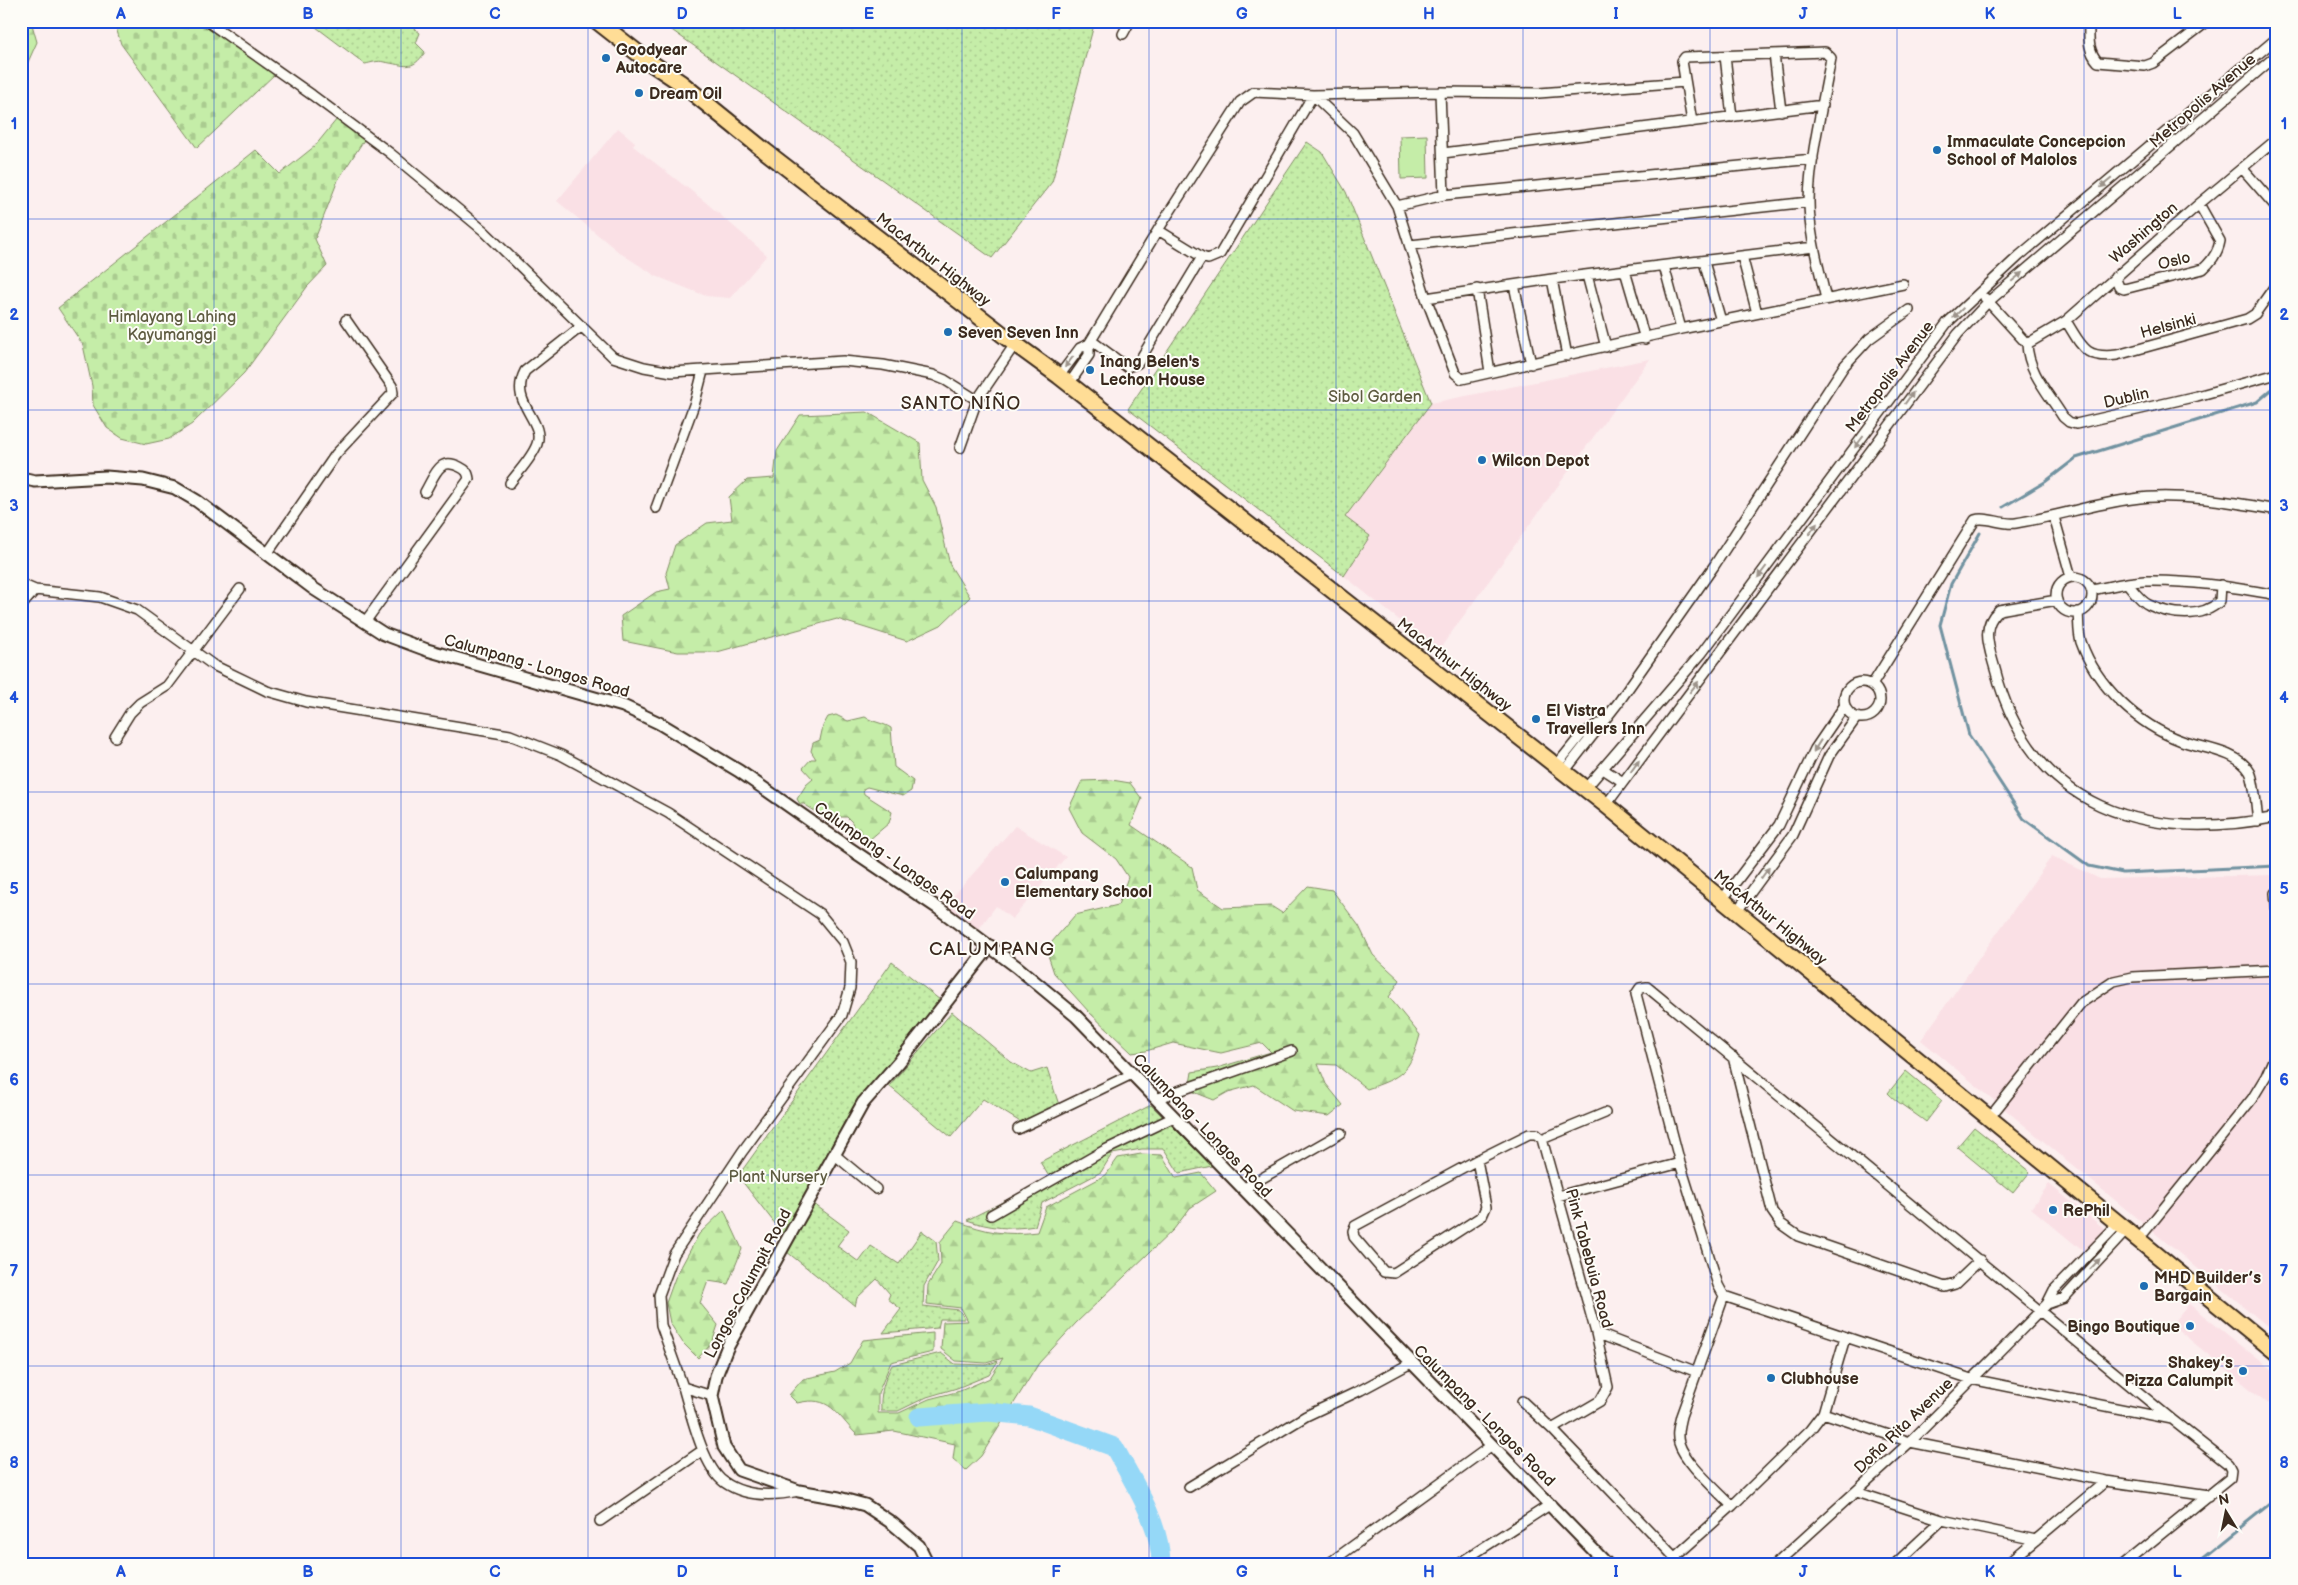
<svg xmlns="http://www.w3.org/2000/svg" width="2298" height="1585" viewBox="0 0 2298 1585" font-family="'Balsamiq Sans',sans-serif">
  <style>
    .built { fill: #fae0e5 }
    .grass { fill: url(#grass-dots); stroke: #808c63 }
    .forest { fill: url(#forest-firs); stroke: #808c63 }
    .cemetery { fill: url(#cemetery-stones); stroke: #808c63 }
    .pitch { fill: #c5eda8; stroke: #808c63 }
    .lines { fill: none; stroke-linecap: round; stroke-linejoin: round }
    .stream { stroke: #7192a0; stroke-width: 3 }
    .river { stroke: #95d8f7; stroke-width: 19 }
    .minor-casing { stroke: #3b2a1e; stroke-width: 12 }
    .tertiary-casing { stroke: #3b2a1e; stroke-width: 15 }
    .trunk-casing { stroke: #3b2a1e; stroke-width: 19 }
    .minor { stroke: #fdfcf7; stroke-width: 9 }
    .tertiary { stroke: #fdfcf7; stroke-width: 11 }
    .trunk { stroke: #ffdd96; stroke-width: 15 }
    .oneway { fill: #9c938a }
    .grid { fill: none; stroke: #1d4ed8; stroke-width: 1; stroke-opacity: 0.55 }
    .poi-dot { fill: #1f6fb2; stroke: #fdfcf7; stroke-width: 2 }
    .labels { text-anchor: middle; stroke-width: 4; stroke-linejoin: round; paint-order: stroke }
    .poi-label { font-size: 16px; font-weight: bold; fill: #3b2a1e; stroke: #fdfcf7; text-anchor: start }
    .street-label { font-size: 16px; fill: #3b2a1e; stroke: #fdfcf7 }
    .park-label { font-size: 16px; fill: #5e5b40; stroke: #fdfcf7 }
    .neighbourhood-label { font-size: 18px; letter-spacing: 1px; fill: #3b2a1e; stroke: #fdfcf7 }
    .quarter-label { font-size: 19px; letter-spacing: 1px; fill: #3b2a1e; stroke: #fdfcf7 }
    .neatline { fill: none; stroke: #1d4ed8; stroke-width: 2 }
    .grid-label { font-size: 16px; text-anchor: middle; font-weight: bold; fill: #1d4ed8 }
  </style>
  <defs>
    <pattern id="grass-dots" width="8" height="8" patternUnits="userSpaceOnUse" patternTransform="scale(1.25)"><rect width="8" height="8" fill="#c5eda8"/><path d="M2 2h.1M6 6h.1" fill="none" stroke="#aacb90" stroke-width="1.8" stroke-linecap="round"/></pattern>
    <pattern id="forest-firs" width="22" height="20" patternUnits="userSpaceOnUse" patternTransform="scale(1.25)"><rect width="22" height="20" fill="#c5eda8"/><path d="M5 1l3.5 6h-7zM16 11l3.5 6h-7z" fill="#aacb90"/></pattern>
    <pattern id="cemetery-stones" width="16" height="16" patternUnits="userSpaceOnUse" patternTransform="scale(1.25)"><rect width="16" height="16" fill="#c5eda8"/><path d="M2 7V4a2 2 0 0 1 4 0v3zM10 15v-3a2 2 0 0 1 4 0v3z" fill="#aacb90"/></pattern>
  </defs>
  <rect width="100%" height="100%" fill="#fcefef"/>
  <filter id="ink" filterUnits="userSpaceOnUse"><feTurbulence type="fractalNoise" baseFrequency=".02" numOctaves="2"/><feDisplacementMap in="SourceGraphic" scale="10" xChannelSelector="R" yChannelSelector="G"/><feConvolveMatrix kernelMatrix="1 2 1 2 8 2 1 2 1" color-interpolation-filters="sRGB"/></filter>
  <g filter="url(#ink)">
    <path class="built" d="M618,128L635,142L633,146L703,200L767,255L730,298L706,296L656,276L620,253L557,201Z
      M1650,359L1438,651L1344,576L1370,536L1345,517L1431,403Z
      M1015,826L1066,857L1012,919L996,906L976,933L942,909Z
      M2052,856L2100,879L2277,875V1334L1921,1040Z
      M2049,1184L2106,1230L2084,1252L2031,1208Z
      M2189,1304L2277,1374V1411L2172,1325Z"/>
    <path class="grass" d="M308,21H405L420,33L416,43L425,52C412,72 405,65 384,62C378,60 371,63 365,64Z
      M659,21H1095L1052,182L992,258Z
      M1307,142L1322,152L1346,192L1431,403L1345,517L1370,536L1344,576L1128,409Z
      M892,962L940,1000L853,1107L783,1234L738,1176Z
      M952,1012L1011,1062L1031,1073L1047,1068L1059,1105L1022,1123L983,1099L951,1137L889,1086Z
      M1906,1071L1942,1101L1926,1122C1916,1114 1896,1102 1888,1093Z
      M1151,1105L1212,1166L1179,1173L1164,1149H1142L1112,1154L1101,1172L1042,1203L1035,1226C1011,1230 989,1228 967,1220L1050,1178L1040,1162Z
      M1974,1127L2030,1172L2013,1193L1957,1147Z
      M814,1204L849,1230L837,1246L859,1262L871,1246L899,1264L922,1231L936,1241L938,1261L924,1286L923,1306L959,1310L965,1319H940L938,1328L883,1333L901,1309L888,1299L890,1294L877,1279L857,1298L855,1306L787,1252Z
      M941,1353L955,1364L986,1365L998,1361L989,1375L957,1388L927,1397L898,1411H881C880,1393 884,1380 892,1365Z"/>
    <path class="forest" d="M21,21H31L37,42L24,71L21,74Z
      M867,412L920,443L922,480L936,507L950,565L970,597L941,625L907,641L837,619L717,652H678L623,641L621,616L656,592L670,589L666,573L675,545L707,523L732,520L729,497L747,480L774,478L777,451L800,415Z
      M836,715L848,721L865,717C875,723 881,722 891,728L894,767L913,781L911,791L903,796L867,787L863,789L864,794L892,812L889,823L869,840L855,837L852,822L847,817H839L830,821L804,804H800L797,799L806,785L813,779L803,768L811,759H816L811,751L813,743L820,740L823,726L828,717Z
      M1112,780L1130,783L1142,799L1131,825L1192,867L1197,890L1223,908L1271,906L1282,913L1308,886L1332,890L1359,926L1373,955L1400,980L1389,997L1420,1035C1410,1072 1402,1077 1367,1089L1336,1065L1318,1064L1326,1084L1343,1105L1329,1116L1293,1111L1254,1085L1228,1092L1214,1100L1189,1090L1192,1072L1217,1068L1271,1052L1262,1043L1221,1053L1173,1043L1146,1051L1132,1053L1089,1012L1054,973L1046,949L1075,915L1118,905L1128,877L1116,859L1082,833L1069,808L1082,781Z
      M1141,1154L1162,1155L1176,1178L1201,1173L1216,1191L1190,1208L1174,1229L1076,1323L1039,1363L981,1456L966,1470L953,1459L955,1444L894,1431L857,1435C835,1413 831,1395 797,1403L789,1395L803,1379L835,1372L850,1363L863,1340L933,1333V1352L891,1362L878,1393V1413H899L929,1399L960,1391L990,1378L1003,1358L986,1363L956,1361L941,1349L943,1322L968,1321L961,1308L927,1304L928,1285L941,1264L940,1242L957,1221C986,1232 1006,1236 1037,1232L1046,1207L1106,1175L1118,1158Z
      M724,1210L742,1249L728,1284L708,1281L700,1303L718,1325L712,1343L698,1358L683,1343L670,1323L666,1303L675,1278L699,1234Z"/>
    <path class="cemetery" d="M114,21H204L276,73L197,148L121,44Z
      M337,119L364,140L338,180L315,239L327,266L307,287L244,373L192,424L169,439L146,444L122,438L107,428L93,405L92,386L83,345L58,308L256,150L280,174L315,146Z"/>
    <path class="pitch" d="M1427,135L1428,178L1401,179L1400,136Z"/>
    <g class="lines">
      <path class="stream" d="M2003,507L2045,482L2076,458L2257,402L2277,385
        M1980,533L1951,584L1940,625L1969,735L2024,819L2089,866L2123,873L2277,866
        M2195,1564L2277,1498"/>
      <path class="river" d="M919,1417L988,1412L1029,1416L1114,1447C1133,1481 1161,1524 1161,1564"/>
      <g class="minor-casing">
        <path id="minor" d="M207,21L312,95L390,153L442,196L484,231L613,357L644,367L672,372L843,361L883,365L933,375L945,380L977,400
          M2089,21C2089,37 2087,50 2098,62L2145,66L2153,63L2208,21
          M1123,34L1130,21
          M1774,54L1781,111
          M1725,56L1732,117
          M1440,92L1444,195
          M1313,95L1353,133L1397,206L1426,298L1455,373L1462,379L1681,329L1903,284
          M1692,122L1682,61L1685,57L1825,52L1831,58C1823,105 1810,154 1809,201C1809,234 1819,268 1826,299
          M1443,153L1823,105
          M2242,168L2277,208
          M1397,206L1444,195L1813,159
          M1158,230L1202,257
          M1410,245L1809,202
          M1742,256L1757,313
          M1704,262L1721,321
          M1664,266L1681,329
          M1625,271L1645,339
          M1587,275L1606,347
          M2115,277L2119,287L2124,289L2203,269C2212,261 2218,253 2220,241L2199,204
          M1552,279L1567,356
          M1514,285L1531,364
          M1477,289L1490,372
          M1426,298L1552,279L1814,247
          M1985,298L2027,344
          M2066,321C2082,346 2084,359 2117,355L2247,319L2255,314L2277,283
          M1092,341L1127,367L1138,363L1202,257L1208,259L1220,254L1313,95
          M2027,344L2066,321L2199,204L2277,139
          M2027,344C2028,372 2049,394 2063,417L2069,422L2076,424L2197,396L2277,374
          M1059,376L1080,348L1089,344
          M1069,384L1089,355V344L1158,230L1240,102L1254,92L1313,95L1440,92L1539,93L1685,82
          M960,448L977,400L1015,344
          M510,483C518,472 532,458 537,444C545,420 508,403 525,371L582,326
          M656,508L695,402L703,371
          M2054,517L2071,577
          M267,554L336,454L393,393L392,386L346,320
          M2056 595a18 18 0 1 1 36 0a18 18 0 1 1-36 0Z
          M2127,583C2133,590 2140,601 2149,605C2170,615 2202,619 2220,601L2221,585
          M21,584L35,590L100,597L137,610L213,665L267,691L306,702L510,735L561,755L668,813L820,914L843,942L851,962L850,988L842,1015L742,1152L674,1254L659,1295L661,1325L683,1387L712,1396
          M2091,590C2108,587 2126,582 2144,581C2189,580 2233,587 2277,595
          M2057,600L1999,610C1980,627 1989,647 1995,669C2031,810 2146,843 2277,817
          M21,606L35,590
          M2078,612C2079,622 2078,633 2081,642C2097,687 2138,725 2182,741C2202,748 2238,751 2250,772C2255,782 2256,808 2258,821
          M365,622L469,479C468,472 466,470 460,467C439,456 435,475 425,492
          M1844 700a18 18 0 1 1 36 0a18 18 0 1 1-36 0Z
          M1872,685L1975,520C1986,516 2002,525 2016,523C2055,517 2093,504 2132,499C2177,492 2232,502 2277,510
          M115,737L130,713L140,703L167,686L240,589
          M1556,766L1581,735L1598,724
          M1603,769L1623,782
          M1564,772L1618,703L1714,566L1844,366L1869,339L1909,310
          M1585,789L1702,653L1947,323L2019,256L2277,38
          M1606,805L1958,334L1988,302L2277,55
          M2275,893L2277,914
          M1722,900L1779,825L1815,749L1845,705
          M1737,911L1793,835L1829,756L1857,717
          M1733,1057L1772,1211L1781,1224L1798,1236L1945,1287L1955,1284L1980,1260
          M1156,1099L1292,1051
          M1990,1117L2081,1003L2114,981L2132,977L2277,970
          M1018,1129L1132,1074
          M1542,1139L1605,1113
          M835,1155L876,1189
          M1477,1160L1486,1207L1482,1216L1394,1273L1384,1272L1354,1237L1353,1231L1355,1226L1477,1160L1529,1134H1536L1542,1139L1596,1333L1608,1387L1600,1401L1552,1429
          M1243,1189L1341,1133
          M1558,1196L1680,1163
          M991,1215L1105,1150L1172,1118
          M2138,1240L2252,1099L2266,1076L2277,1051
          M1724,1296L1681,1416C1679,1425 1676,1434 1679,1443C1685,1463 1717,1490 1732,1506
          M2047,1304L2064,1298L2126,1231
          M1596,1333L1697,1372
          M683,1387C690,1411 703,1467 724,1482C745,1497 775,1496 799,1491
          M1522,1401L1552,1429L1681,1564
          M1823,1413L1845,1338
          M1189,1487L1306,1416L1361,1390L1411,1363
          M1856,1492L1942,1520L2036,1540
          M600,1521L703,1450
          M1675,1557L1732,1506L1810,1430L1823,1413L1910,1442L2106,1481L2209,1496
          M1328,1564L1492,1445
          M1458,1564L1551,1504
          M1776,1564L1910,1442L2047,1304L2054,1290L2118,1224
          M1895,1564L1942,1520
          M2007,1564L2106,1481
          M2124,1564L2230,1478L2231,1470L2228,1464L2171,1419L1971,1379L1724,1296L1718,1285L1680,1163L1636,994L1640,988L1647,987L2171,1419"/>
      </g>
      <g class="tertiary-casing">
        <path id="tertiary" d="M21,478L35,481L106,477L143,480L175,488L197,501L314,589L384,634L427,650L623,706L659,723L739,771L849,848L938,908L1017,967L1076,1016L1607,1564
          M928,1564L919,1546L892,1523L865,1505L839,1498L799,1491L739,1470L724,1447L712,1396L716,1376L727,1348L863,1103L899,1062L990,946"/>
      </g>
      <g class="trunk-casing">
        <path id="trunk" d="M597,21L648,61L681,83L765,151L1015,344L1059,376L1606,805L2277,1353"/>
      </g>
      <use href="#minor" class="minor"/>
      <use href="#tertiary" class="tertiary"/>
      <use href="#trunk" class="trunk"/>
    </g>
    <defs><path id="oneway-solid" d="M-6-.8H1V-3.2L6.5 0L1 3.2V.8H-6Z" transform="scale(1.25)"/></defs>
    <g class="oneway">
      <use href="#oneway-solid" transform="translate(2106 183) rotate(140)"/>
      <use href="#oneway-solid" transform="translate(2017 277) rotate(-40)"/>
      <use href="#oneway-solid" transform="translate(1958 313) rotate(136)"/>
      <use href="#oneway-solid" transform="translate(1069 362) rotate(127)"/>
      <use href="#oneway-solid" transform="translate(1909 398) rotate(-54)"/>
      <use href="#oneway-solid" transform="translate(1859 442) rotate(127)"/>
      <use href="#oneway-solid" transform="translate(1813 529) rotate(-54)"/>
      <use href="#oneway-solid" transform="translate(1762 572) rotate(127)"/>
      <use href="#oneway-solid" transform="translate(1694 687) rotate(-51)"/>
      <use href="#oneway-solid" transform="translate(1817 746) rotate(122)"/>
      <use href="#oneway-solid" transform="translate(1635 766) rotate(-54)"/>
      <use href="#oneway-solid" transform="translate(1765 873) rotate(-54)"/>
      <use href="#oneway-solid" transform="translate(2095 1264) rotate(-47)"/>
    </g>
  </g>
  <path class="grid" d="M214,21V1564M401,21V1564M588,21V1564M775,21V1564M962,21V1564M1149,21V1564M1336,21V1564M1523,21V1564M1710,21V1564M1897,21V1564M2084,21V1564M21,219H2277M21,410H2277M21,601H2277M21,792H2277M21,984H2277M21,1175H2277M21,1366H2277"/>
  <g class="poi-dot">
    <circle cx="606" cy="58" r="5"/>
    <circle cx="639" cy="93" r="5"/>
    <circle cx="1937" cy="150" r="5"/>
    <circle cx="948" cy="332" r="5"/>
    <circle cx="1090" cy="370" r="5"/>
    <circle cx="1482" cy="460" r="5"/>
    <circle cx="1536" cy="719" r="5"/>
    <circle cx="1005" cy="882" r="5"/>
    <circle cx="2053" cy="1210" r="5"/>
    <circle cx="2144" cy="1286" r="5"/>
    <circle cx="2190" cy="1326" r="5"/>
    <circle cx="2243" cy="1371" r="5"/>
    <circle cx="1771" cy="1378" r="5"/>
  </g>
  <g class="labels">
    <g class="poi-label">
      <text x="616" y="55">Goodyear<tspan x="616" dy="18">Autocare</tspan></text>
      <text x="649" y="99">Dream Oil</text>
      <text x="1947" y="147">Immaculate Concepcion<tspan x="1947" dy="18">School of Malolos</tspan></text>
      <text x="958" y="338">Seven Seven Inn</text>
      <text x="1100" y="367">Inang Belen's<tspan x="1100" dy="18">Lechon House</tspan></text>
      <text x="1492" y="466">Wilcon Depot</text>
      <text x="1546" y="716">El Vistra<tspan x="1546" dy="18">Travellers Inn</tspan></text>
      <text x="1015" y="879">Calumpang<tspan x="1015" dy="18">Elementary School</tspan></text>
      <text x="2063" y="1216">RePhil</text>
      <text x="2154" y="1283">MHD Builder’s<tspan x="2154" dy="18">Bargain</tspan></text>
      <text x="2180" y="1332" text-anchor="end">Bingo Boutique</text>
      <text x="2233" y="1368" text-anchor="end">Shakey’s<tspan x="2233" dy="18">Pizza Calumpit</tspan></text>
      <text x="1781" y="1384">Clubhouse</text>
    </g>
    <g class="street-label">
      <text transform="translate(2202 100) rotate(-41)" y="6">Metropolis Avenue</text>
      <text transform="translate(2143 232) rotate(-41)" y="6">Washington</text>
      <text transform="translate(934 259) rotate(38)" y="6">MacArthur Highway</text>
      <text transform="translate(2174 260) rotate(-14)" y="6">Oslo</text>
      <text transform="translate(2168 325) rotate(-15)" y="6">Helsinki</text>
      <text transform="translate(1889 376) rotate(-53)" y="6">Metropolis Avenue</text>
      <text transform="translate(2126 397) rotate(-13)" y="6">Dublin</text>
      <text transform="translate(1455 664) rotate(38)" y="6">MacArthur Highway</text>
      <text transform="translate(537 665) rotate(16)" y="6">Calumpang - Longos Road</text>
      <text transform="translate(895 860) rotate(35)" y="6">Calumpang - Longos Road</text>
      <text transform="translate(1771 917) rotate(39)" y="6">MacArthur Highway</text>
      <text transform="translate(1203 1125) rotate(46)" y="6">Calumpang - Longos Road</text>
      <text transform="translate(1590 1258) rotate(75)" y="6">Pink Tabebuia Road</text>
      <text transform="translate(747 1283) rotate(-62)" y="6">Longos-Calumpit Road</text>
      <text transform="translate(1485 1415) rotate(45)" y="6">Calumpang - Longos Road</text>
      <text transform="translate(1903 1425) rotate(-44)" y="6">Doña Rita Avenue</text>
    </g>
    <g class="park-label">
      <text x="172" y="322">Himlayang Lahing<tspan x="172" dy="18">Kayumanggi</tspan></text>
      <text x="1375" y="402">Sibol Garden</text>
      <text x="778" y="1182">Plant Nursery</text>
    </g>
    <g class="neighbourhood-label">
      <text x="961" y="409">SANTO NIÑO</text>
    </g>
    <g class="quarter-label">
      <text x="992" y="955">CALUMPANG</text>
    </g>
  </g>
  <rect width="2298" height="1585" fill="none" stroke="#fdfcf7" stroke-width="55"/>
  <g transform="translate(2226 1512) rotate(350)" stroke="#fdfcf7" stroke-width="4" paint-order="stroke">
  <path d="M0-4L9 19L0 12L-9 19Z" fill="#3b2a1e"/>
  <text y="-8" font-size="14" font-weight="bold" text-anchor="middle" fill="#3b2a1e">N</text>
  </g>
  <rect x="28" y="28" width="2242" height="1530" class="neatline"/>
  <g class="grid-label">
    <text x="121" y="19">A</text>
    <text x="308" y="19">B</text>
    <text x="495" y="19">C</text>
    <text x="682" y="19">D</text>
    <text x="869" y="19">E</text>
    <text x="1056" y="19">F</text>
    <text x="1242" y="19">G</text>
    <text x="1429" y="19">H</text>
    <text x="1616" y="19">I</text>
    <text x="1803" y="19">J</text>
    <text x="1990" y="19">K</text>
    <text x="2177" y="19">L</text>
    <text x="14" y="129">1</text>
    <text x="2284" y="129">1</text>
    <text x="14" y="320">2</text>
    <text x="2284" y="320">2</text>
    <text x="14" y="511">3</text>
    <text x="2284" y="511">3</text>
    <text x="14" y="703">4</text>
    <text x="2284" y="703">4</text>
    <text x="14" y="894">5</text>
    <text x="2284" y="894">5</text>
    <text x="14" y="1085">6</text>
    <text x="2284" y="1085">6</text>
    <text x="14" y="1276">7</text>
    <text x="2284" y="1276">7</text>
    <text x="14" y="1468">8</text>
    <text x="2284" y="1468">8</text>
    <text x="121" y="1577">A</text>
    <text x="308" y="1577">B</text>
    <text x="495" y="1577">C</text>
    <text x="682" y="1577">D</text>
    <text x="869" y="1577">E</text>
    <text x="1056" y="1577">F</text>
    <text x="1242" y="1577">G</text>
    <text x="1429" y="1577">H</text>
    <text x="1616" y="1577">I</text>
    <text x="1803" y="1577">J</text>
    <text x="1990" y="1577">K</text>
    <text x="2177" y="1577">L</text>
  </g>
</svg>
